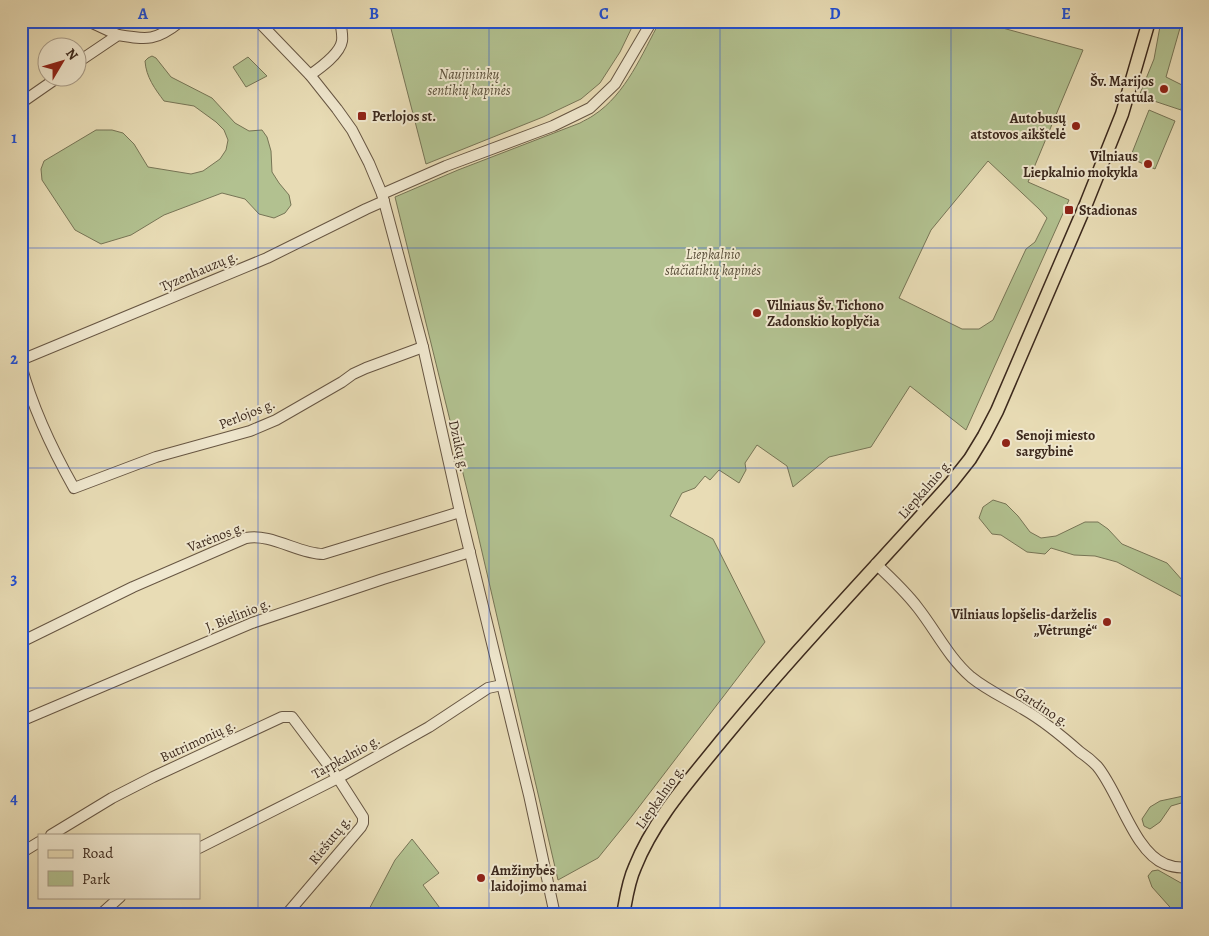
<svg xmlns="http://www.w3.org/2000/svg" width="1209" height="936" viewBox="0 0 1209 936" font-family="Alegreya,serif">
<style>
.green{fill:#b2c190;stroke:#777556;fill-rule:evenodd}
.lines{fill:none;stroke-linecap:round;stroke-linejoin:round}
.minor-casing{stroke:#675643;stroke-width:12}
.major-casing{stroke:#3c291d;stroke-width:15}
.minor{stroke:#f0e8cf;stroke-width:10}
.major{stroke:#e8dcb5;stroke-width:12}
.grid{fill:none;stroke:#1d4ed8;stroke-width:1;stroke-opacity:0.55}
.poi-dot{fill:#8f2418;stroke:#f0e8cf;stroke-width:2}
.labels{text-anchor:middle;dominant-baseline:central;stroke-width:4;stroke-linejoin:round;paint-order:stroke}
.park-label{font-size:14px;font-style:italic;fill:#5a4f3a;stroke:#f0e8cf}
.poi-label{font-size:14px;font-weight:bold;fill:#3c291d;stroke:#f0e8cf;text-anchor:start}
.street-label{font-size:14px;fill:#3c291d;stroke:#f0e8cf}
.neatline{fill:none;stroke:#1d4ed8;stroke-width:2}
.grid-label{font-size:16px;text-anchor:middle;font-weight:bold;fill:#1d4ed8}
</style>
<rect width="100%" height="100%" fill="#e8dcb5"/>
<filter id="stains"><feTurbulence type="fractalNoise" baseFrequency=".004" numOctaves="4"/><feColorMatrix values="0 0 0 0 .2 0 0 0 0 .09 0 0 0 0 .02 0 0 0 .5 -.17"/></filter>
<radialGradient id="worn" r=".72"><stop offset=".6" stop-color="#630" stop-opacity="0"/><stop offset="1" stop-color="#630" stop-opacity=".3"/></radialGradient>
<g class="green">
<path d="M389,21H635L620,52L600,83L581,99L543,117L426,164Z"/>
<path d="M660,21H984L988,24L1083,50L1028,182L1069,200L966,430L910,386L871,447L829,457L793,487L787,466L757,445L745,463L746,470L739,483L719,470L710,480L705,476L695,488L682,493L670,516L713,539L765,642L632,816L598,858L558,880L476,526L395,197L458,170L580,123C585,120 590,118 594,115C626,94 642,54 660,21ZM988,161L1039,209L1047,218L1035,242L1026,249L993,320L979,329H962L899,298L931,230Z"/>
<path d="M1161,21H1182L1166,77L1186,87L1181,110L1139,96L1154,59Z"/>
<path d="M152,56L156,58L171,77L212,98L235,123L249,131L262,130L267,137L271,151L272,172L279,183L289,195L291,205L285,213L274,218L259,214L245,199L222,193L164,215L131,235L101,244L75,230L42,180L41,169L44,161L96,130H112L123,133L134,144L148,167L191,174L203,171L220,159L226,150L228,140L224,130L216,122L194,106L164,101C155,89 146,77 145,61L148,58Z"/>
<path d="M248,57L267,76L246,87L233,67Z"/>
<path d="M1149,110L1175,121L1155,169L1130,158Z"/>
<path d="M993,500L1006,504L1018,516L1030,532L1041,538L1056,536L1085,522H1098L1108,529L1122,544L1167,563L1183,581H1188V600L1117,562L1095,556L1074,555L1051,548L1045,554L1027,552L1001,535L992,534L979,518L983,507Z"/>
<path d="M1188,795V801L1171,806L1160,822L1150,829L1144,826L1142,819L1150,807L1160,801Z"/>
<path d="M412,839L439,873L423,885L445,915H366L395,860Z"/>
<path d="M1158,870L1188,887V915H1177L1152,887L1148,876L1152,871Z"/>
</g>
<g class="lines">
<defs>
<g id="minor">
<path d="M88,21L118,35"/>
<path d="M258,21L310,75L337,109L352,130L369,163L382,194L423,347L460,512L529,795L555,915"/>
<path d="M78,62L118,35C148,40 156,41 181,21"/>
<path d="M310,75C320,68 340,54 342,41C343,35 341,27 340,21"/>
<path d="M21,103L57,78"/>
<path d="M382,194L446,166L553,126L590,108L615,84L652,21"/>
<path d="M21,360L267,258L366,209L384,201"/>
<path d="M21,365C33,409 52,449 74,488L156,457L250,431L276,420L342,382L353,374L366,368L423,347"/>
<path d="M876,564C891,578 906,592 918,608C936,631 949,658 971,677C987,690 1005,698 1023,709C1044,721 1062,736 1080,752C1086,756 1092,761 1097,766C1119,792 1134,852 1165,864C1172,867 1180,868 1188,867"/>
<path d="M21,642L133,587L246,538C271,533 299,554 323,554L460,512"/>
<path d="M21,721L252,623L383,579L470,552"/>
<path d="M51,835L112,798L153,777L282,717H292L338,778L363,817V823L361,827L286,915"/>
<path d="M199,848L338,778L429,727L488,688L502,685"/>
<path d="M21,853L39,842"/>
<path d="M100,915L120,897"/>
</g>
<path id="major" d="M623,915C626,899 628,882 635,867C654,819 690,780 722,740C795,651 874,569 951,483L970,459L984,436L997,411L1086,204L1122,114L1149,21"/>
</defs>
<use href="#minor" class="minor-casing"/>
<use href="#major" class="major-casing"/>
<use href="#minor" class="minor"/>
<use href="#major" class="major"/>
</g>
<path class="grid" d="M258,21V915M489,21V915M720,21V915M951,21V915M21,248H1188M21,468H1188M21,688H1188"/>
<g class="poi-dot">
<circle cx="1164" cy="89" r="5"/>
<rect x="357" y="111" width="10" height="10" rx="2.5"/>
<circle cx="1076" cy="126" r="5"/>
<circle cx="1148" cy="164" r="5"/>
<rect x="1064" y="205" width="10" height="10" rx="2.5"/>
<circle cx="757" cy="313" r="5"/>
<circle cx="1006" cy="443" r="5"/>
<circle cx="1107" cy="622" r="5"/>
<circle cx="481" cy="878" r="5"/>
</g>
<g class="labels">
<g class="park-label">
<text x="469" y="74">Naujininkų<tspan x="469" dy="16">sentikių kapinės</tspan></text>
<text x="713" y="254">Liepkalnio<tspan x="713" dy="16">stačiatikių kapinės</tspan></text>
</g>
<g class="poi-label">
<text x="1154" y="81" text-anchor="end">Šv. Marijos<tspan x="1154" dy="16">statula</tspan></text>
<text x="372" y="116">Perlojos st.</text>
<text x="1066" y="118" text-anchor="end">Autobusų<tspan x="1066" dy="16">atstovos aikštelė</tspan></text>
<text x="1138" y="156" text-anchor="end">Vilniaus<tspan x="1138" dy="16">Liepkalnio mokykla</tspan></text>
<text x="1079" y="210">Stadionas</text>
<text x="767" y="305">Vilniaus Šv. Tichono<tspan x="767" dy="16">Zadonskio koplyčia</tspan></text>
<text x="1016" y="435">Senoji miesto<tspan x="1016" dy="16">sargybinė</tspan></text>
<text x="1097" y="614" text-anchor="end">Vilniaus lopšelis-darželis<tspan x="1097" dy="16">„Vėtrungė“</tspan></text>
<text x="491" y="870">Amžinybės<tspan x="491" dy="16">laidojimo namai</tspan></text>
</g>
<g class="street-label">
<text transform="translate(199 271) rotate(-23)">Tyzenhauzų g.</text>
<text transform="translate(247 414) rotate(-22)">Perlojos g.</text>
<text transform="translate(459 446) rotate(77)">Dzūkų g.</text>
<text transform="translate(925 489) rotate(-49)">Liepkalnio g.</text>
<text transform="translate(216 537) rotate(-21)">Varėnos g.</text>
<text transform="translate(238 615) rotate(-22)">J. Bielinio g.</text>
<text transform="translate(1042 707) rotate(33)">Gardino g.</text>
<text transform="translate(198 741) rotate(-25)">Butrimonių g.</text>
<text transform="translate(346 757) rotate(-29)">Tarpkalnio g.</text>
<text transform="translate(660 797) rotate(-55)">Liepkalnio g.</text>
<text transform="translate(330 840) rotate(-51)">Riešutų g.</text>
</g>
</g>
<rect width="1209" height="936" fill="none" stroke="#e8dcb5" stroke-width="55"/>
<rect x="38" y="834" width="162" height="65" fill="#f0e8cf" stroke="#a89c88"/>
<rect x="48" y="850" width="25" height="8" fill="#e8dcb5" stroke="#a89c88"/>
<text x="82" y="858" font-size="15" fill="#3c291d">Road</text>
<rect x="48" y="871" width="25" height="15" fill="#b2c190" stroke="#a89c88"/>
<text x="82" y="884" font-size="15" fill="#3c291d">Park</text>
<g transform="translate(62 62) rotate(52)"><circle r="24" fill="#f0e8cf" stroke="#a89c88"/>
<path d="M0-4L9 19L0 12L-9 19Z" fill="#8f2418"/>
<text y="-8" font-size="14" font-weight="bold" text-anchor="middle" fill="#3c291d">N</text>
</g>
<rect x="28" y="28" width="1154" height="880" class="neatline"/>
<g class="grid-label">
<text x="143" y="19">A</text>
<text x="374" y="19">B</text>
<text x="604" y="19">C</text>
<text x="835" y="19">D</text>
<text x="1066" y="19">E</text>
<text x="14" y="143">1</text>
<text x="14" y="364">2</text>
<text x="14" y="584">3</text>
<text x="14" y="804">4</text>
</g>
<rect width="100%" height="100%" filter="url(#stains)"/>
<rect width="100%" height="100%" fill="url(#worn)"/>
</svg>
